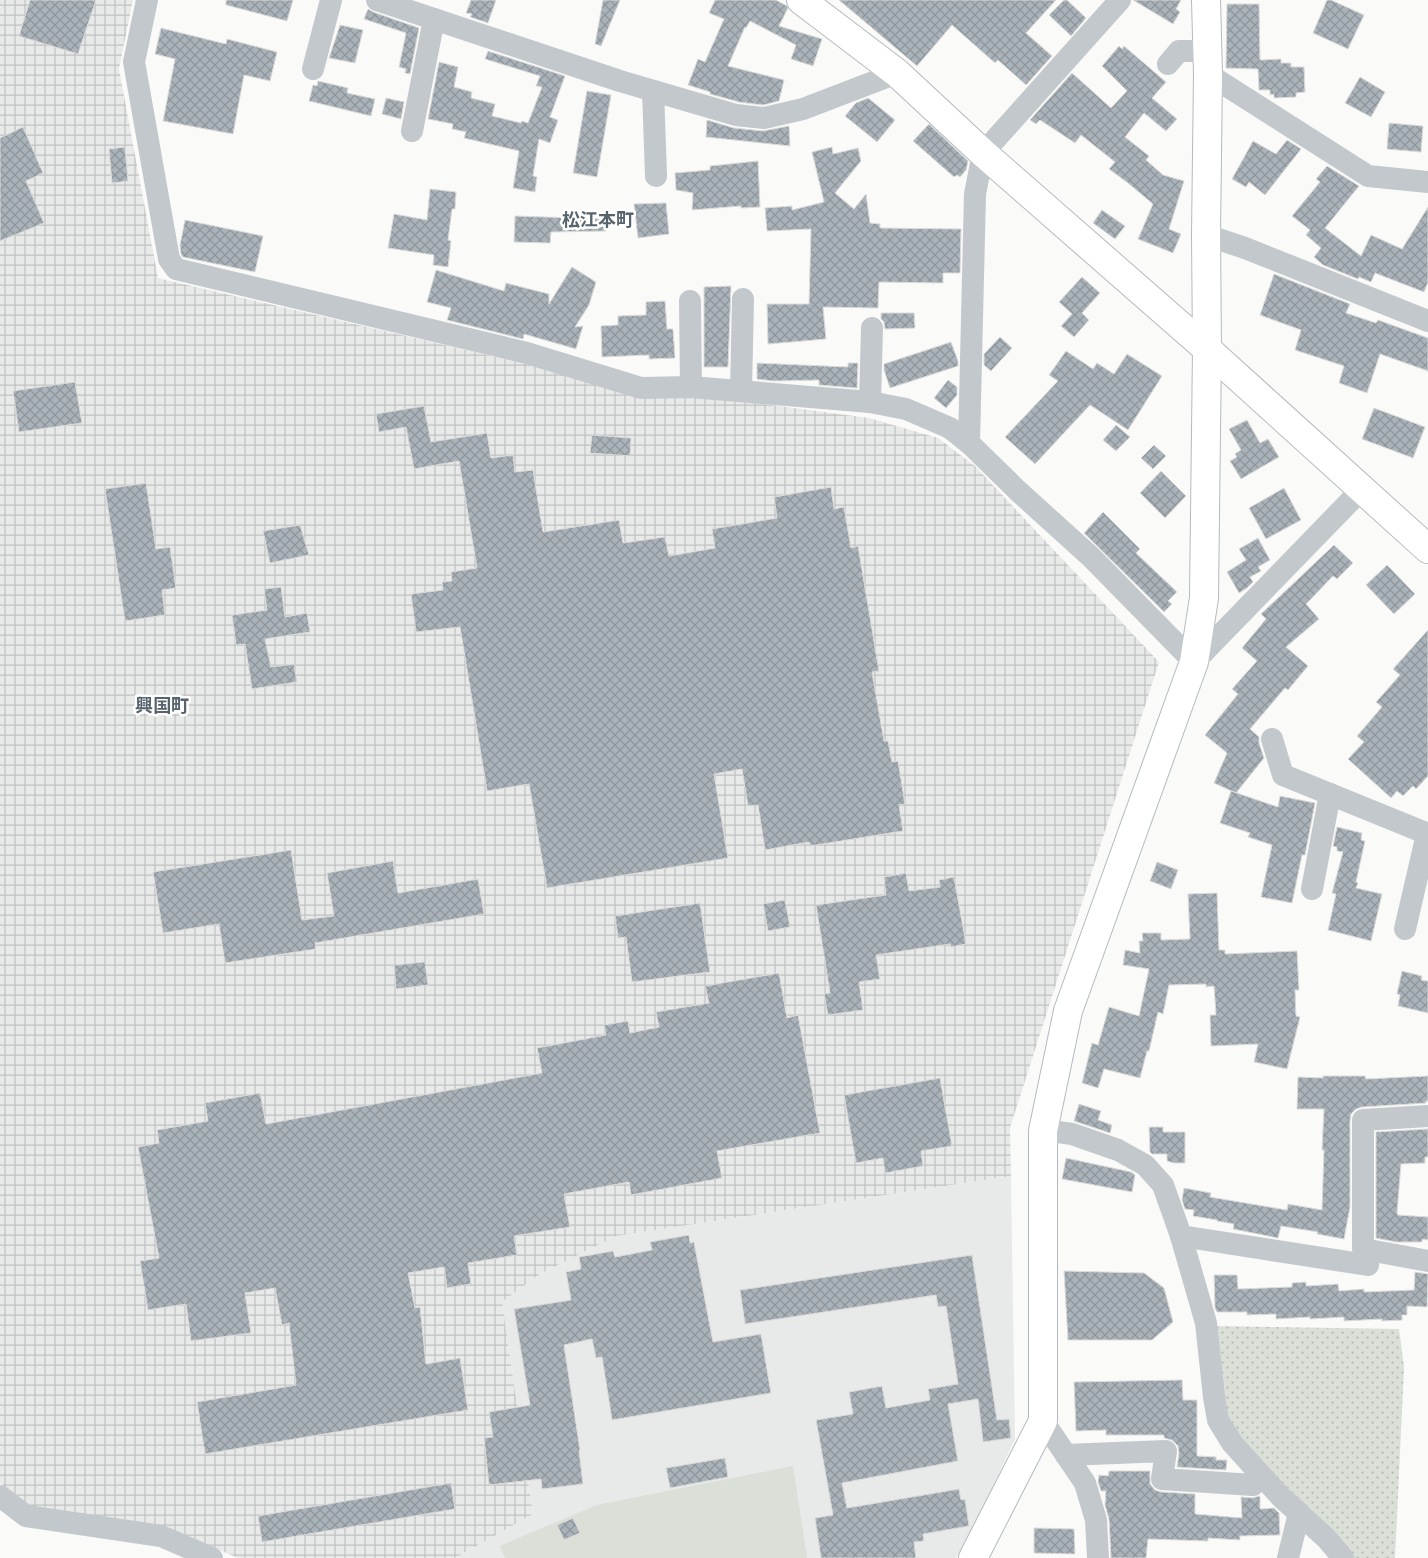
<svg xmlns="http://www.w3.org/2000/svg" width="1428" height="1558" viewBox="0 0 1428 1558" font-family="'PT Sans','Noto Sans JP',sans-serif">
<style>
.built{fill:#e8e9e9}
.industrial{fill:url(#industrial-grid)}
.green{fill:#dadfd7}
.park{fill:url(#park-dots)}
.building{fill:url(#building-cross-hatch);stroke:#dcdcda}
.lines{fill:none;stroke-linecap:round;stroke-linejoin:round}
.secondary-casing{stroke:#b3babf;stroke-width:30}
.street{stroke:#c3c8cc;stroke-width:22}
.secondary{stroke:#fff;stroke-width:28}
.labels{text-anchor:middle;dominant-baseline:central;stroke-width:5;stroke-linejoin:round;paint-order:stroke}
.quarter-label{font-size:18px;font-weight:bold;fill:#57646e;stroke:#fff}
</style>
<defs>
<pattern id="industrial-grid" width="8" height="8" patternUnits="userSpaceOnUse" patternTransform="scale(1.25)"><rect width="8" height="8" fill="#e8e9e9"/><path d="M0 4h8M4 0v8" fill="none" stroke="#c0c1c2"/></pattern>
<pattern id="park-dots" width="8" height="8" patternUnits="userSpaceOnUse" patternTransform="scale(1.25)"><rect width="8" height="8" fill="#dadfd7"/><path d="M2 2h.1M6 6h.1" fill="none" stroke="#b4b9b4" stroke-width="1.8" stroke-linecap="round"/></pattern>
<pattern id="building-cross-hatch" width="8" height="8" patternUnits="userSpaceOnUse" patternTransform="scale(1.25)"><rect width="8" height="8" fill="#aab3b9"/><path d="M0 0l8 8M0 8l8-8" fill="none" stroke="#8e969c"/></pattern>
</defs>
<rect width="100%" height="100%" fill="#fafaf8"/>
<path class="built" d="M1011,1176L1015,1439L973,1529L956,1558H455L533,1514L502,1302L540,1274L615,1236Z"/>
<path class="industrial" d="M0,0H133L119,69L158,278L535,366L696,395L869,418L938,438L975,466L1159,662L1010,1128L1011,1176L616,1236L540,1274L502,1302L533,1514L455,1558H238L165,1527L31,1507L0,1483Z"/>
<path class="green" d="M793,1466L807,1558H505L500,1546L597,1505Z"/>
<path class="park" d="M1214,1326L1399,1329L1404,1367L1395,1558H1343L1228,1436Z"/>
<g class="building">
<path d="M30,0H96L78,54L19,36Z"/>
<path d="M226,0H293L287,21L226,5Z"/>
<path d="M471,0H496L488,23L470,17L472,14L466,13Z"/>
<path d="M603,0H620L601,46L595,44Z"/>
<path d="M715,0H776L787,6L788,8L779,26L822,39L813,66L791,59L796,45L750,21L746,28L745,27L728,66L784,80L779,101L763,105L739,102L710,94V92L688,85L698,59L705,62L724,19L709,13Z"/>
<path d="M839,0H1056L1026,33L1052,56L1026,85L998,60L995,63L952,25L917,66Z"/>
<path d="M1064,0H1067L1086,18L1071,36L1049,15Z"/>
<path d="M1133,0H1181L1176,9L1180,12L1173,24Z"/>
<path d="M1327,0H1331L1364,15L1348,49L1313,33Z"/>
<path d="M1227,4H1259L1260,60L1281,59V63H1291V67H1304L1305,92L1296,93V97L1274,98V94L1270,95V90H1259L1258,69L1226,68Z"/>
<path d="M368,9L373,12L419,28L410,74L405,73L406,69L399,67L406,33L364,19Z"/>
<path d="M340,25L363,30L355,63L329,58Z"/>
<path d="M161,28L226,44L227,39L277,52L270,81L244,75L233,134L163,121L175,59L155,54Z"/>
<path d="M1119,46L1122,49L1124,46L1166,82L1152,98L1177,119L1166,131L1144,113L1125,137L1149,156L1146,160L1163,175L1184,181L1169,229L1181,234L1173,253L1138,239L1153,204L1128,183L1109,169L1115,162L1081,135L1075,143L1040,120L1036,124L1030,120L1072,73L1111,108L1127,91L1102,66Z"/>
<path d="M488,51L565,76L550,117L558,120L550,143L539,139L533,176L537,177L535,192L513,188L519,151L464,138L466,132L452,129L453,124L428,119L439,62L458,67L454,87L472,92L471,98L495,104L492,116L521,123L522,121L528,123L542,87L536,86L540,76L485,59Z"/>
<path d="M1360,77L1385,92L1371,117L1345,103Z"/>
<path d="M318,81L348,88L347,93L375,99L371,116L309,101L313,85L317,86Z"/>
<path d="M587,91L611,95L597,177L573,173Z"/>
<path d="M386,98L404,102L401,119L382,114Z"/>
<path d="M868,98L895,120L877,142L845,116L856,103Z"/>
<path d="M707,120L734,128L763,131L789,126L790,146L706,137Z"/>
<path d="M1389,123L1423,126L1421,152L1387,149Z"/>
<path d="M929,124L968,161L966,170L960,177L957,175L954,177L913,141Z"/>
<path d="M23,127L43,173L26,181L44,223L0,241V138Z"/>
<path d="M1287,140L1301,149L1265,195L1249,182L1246,187L1232,179L1253,141L1276,154Z"/>
<path d="M125,147L128,181L112,183L109,149Z"/>
<path d="M832,147L833,154L858,148L861,161L835,193L854,209L866,194L870,223L880,224V228L961,229L960,273H943V283L879,282L878,308L823,307L826,339L768,344L767,304H809L811,229L767,231L765,208L792,206V210L824,202L812,152Z"/>
<path d="M758,161L760,207L741,208V206L692,210L693,193L676,190L675,173L710,170V166Z"/>
<path d="M1327,166L1359,186L1325,228L1361,256L1371,235L1402,249L1428,207V282L1424,292L1375,273L1371,282L1359,277L1358,279L1323,265L1314,257L1321,248L1306,235L1310,230L1292,216L1320,182L1316,179Z"/>
<path d="M430,189L456,192L455,209H452L448,240L451,241L448,267L433,265L434,255L388,248L394,214L427,220Z"/>
<path d="M666,203L669,234L638,238L634,204Z"/>
<path d="M1102,210L1125,226L1115,239L1093,223Z"/>
<path d="M515,216L606,219V231L551,232L550,243L514,242Z"/>
<path d="M185,220L263,236L255,272L183,257L181,254L180,245Z"/>
<path d="M572,267L596,282L589,305L575,327L583,326L576,349L524,334L523,339L447,320L451,308L427,302L436,270L504,291L506,283L549,294V304Z"/>
<path d="M1274,274L1350,304L1346,313L1376,323L1378,320L1428,338V371L1380,354L1367,393L1339,383L1344,366L1295,350L1301,330L1260,315Z"/>
<path d="M1082,277L1100,293L1082,313L1089,320L1074,337L1061,326L1072,314L1059,302Z"/>
<path d="M731,286L728,367H704V287Z"/>
<path d="M665,301L667,329H673L675,358L649,359V355L602,357L601,326L618,325V316L646,315V302Z"/>
<path d="M881,313H914L915,328L885,329L884,322L881,319Z"/>
<path d="M1000,337L1012,348L991,371L984,365V354Z"/>
<path d="M951,342L958,361V366L890,388L884,370V364Z"/>
<path d="M1066,351L1093,369L1097,363L1114,374L1127,354L1162,376L1128,430L1090,405L1035,464L1005,437L1058,381L1049,375Z"/>
<path d="M757,363L848,367V363H858L857,388L819,385V380L773,381L757,379Z"/>
<path d="M948,380L957,387V395L946,408L934,398Z"/>
<path d="M75,382L82,423L19,432L13,391Z"/>
<path d="M424,406L431,442L487,433L491,458L513,455L515,472L533,470L543,532L619,520L623,543L665,537L669,556L715,548L712,529L777,518L774,497L831,487L834,509L844,507L851,548L858,546L879,671L872,672L884,741H888L892,762L898,761L905,804L899,805L903,831L810,846L809,842L765,850L758,805L748,806L742,769L714,774L728,858L547,888L529,784L487,791L460,627L416,632L411,594L443,590L442,582L452,581L451,572L477,568L459,461L414,469L406,427L379,432L376,414Z"/>
<path d="M1374,408L1425,427L1413,458L1362,439Z"/>
<path d="M1247,420L1260,443L1268,439L1279,457L1241,479L1230,461L1237,457L1235,454L1241,450L1229,429Z"/>
<path d="M1116,425L1130,437L1116,451L1103,440Z"/>
<path d="M592,435L631,438L630,456L590,453Z"/>
<path d="M1154,445L1166,456L1153,469L1141,458Z"/>
<path d="M1161,471L1186,496L1165,518L1140,493Z"/>
<path d="M146,483L156,549L170,547L176,588L162,590L165,615L125,621L105,489Z"/>
<path d="M1284,488L1301,520L1266,539L1249,508Z"/>
<path d="M1103,512L1140,549L1136,553L1177,592L1168,601L1172,604L1164,612L1084,533Z"/>
<path d="M300,525L309,555L270,563L263,531Z"/>
<path d="M1258,538L1270,560L1258,567L1261,571L1250,577L1253,582L1247,588L1239,593L1227,572L1246,560L1239,549Z"/>
<path d="M1334,545L1353,563L1337,579L1333,576L1306,604L1319,619L1286,647L1308,666L1288,690L1285,688L1250,729L1259,737V743L1264,758L1236,793L1214,783L1227,753L1205,735L1238,694L1232,689L1257,661L1242,648L1266,619L1261,614Z"/>
<path d="M1387,565L1415,594L1394,614L1366,585Z"/>
<path d="M281,587L285,617L307,613L310,632L265,639L271,667L294,664L297,682L252,689L245,644L236,645L232,615L267,610L264,589Z"/>
<path d="M1428,630V776L1416,789L1413,786L1403,796L1397,791L1391,798L1348,759L1364,742L1357,736L1382,707L1376,702L1400,675L1393,669Z"/>
<path d="M1231,791L1278,807L1280,796L1315,803L1305,855H1302L1292,903L1261,897L1272,845L1248,837L1250,833L1220,823Z"/>
<path d="M1337,827L1362,833L1361,840L1365,841L1356,882L1358,883L1356,888L1382,894L1371,941L1328,930L1336,894L1332,893L1343,852L1337,851V847L1333,846Z"/>
<path d="M291,850L302,920L334,916L327,873L393,861L398,893L478,879L484,914L315,943L316,949L225,963L219,924L163,933L153,872Z"/>
<path d="M1157,862L1178,870L1171,889L1150,881Z"/>
<path d="M906,873L909,891L940,887L939,880L954,877L966,944L951,947L950,944L876,955L880,979L859,982L863,1010L828,1015L824,994L830,993L816,905L886,895L884,877Z"/>
<path d="M1217,893L1219,950H1225V954L1297,951L1299,990H1295L1296,1016L1300,1017L1287,1069L1254,1062L1258,1044L1211,1046L1210,1015H1216L1214,986L1206,987V984L1169,985L1163,1014L1158,1012L1149,1051H1147L1140,1078L1104,1069L1098,1088L1082,1083L1092,1043L1098,1045L1109,1007L1139,1016L1149,969L1123,965L1125,950L1140,953L1139,941H1143L1142,933H1161V940L1190,939L1188,894Z"/>
<path d="M785,900L790,927L768,931L763,904Z"/>
<path d="M700,903L710,972L632,982L626,937L618,938L615,916Z"/>
<path d="M425,962L428,985L396,989L394,965Z"/>
<path d="M1402,971L1422,976L1421,980L1428,981V1013L1398,1006L1400,995L1397,994Z"/>
<path d="M779,973L787,1018L798,1015L820,1133L717,1151L722,1178L631,1195L629,1182L564,1194L570,1227L514,1236L517,1255L468,1263L471,1284L447,1288L444,1267L408,1273L415,1308L420,1307L426,1364L460,1358L468,1410L205,1454L197,1402L296,1385L289,1323L282,1325L275,1288L245,1293L251,1333L191,1341L186,1304L148,1310L140,1261L159,1258L138,1147L159,1143L157,1130L208,1121L205,1103L260,1093L266,1124L542,1073L537,1048L606,1035L604,1025L628,1021L630,1033L659,1027L656,1012L709,1003L705,986Z"/>
<path d="M1323,1076H1365L1366,1079L1428,1076V1101H1426V1103L1362,1107L1356,1109L1351,1114L1350,1120V1207L1344,1239L1317,1234L1318,1232L1281,1226L1278,1238L1233,1229L1234,1224L1217,1221V1220L1193,1216L1194,1210L1185,1209L1182,1200L1184,1188L1211,1193L1210,1197L1287,1210L1288,1204L1322,1210L1324,1150H1322L1324,1109H1297L1298,1077L1323,1078Z"/>
<path d="M940,1078L952,1146L921,1151L923,1166L885,1173L883,1158L856,1163L844,1095Z"/>
<path d="M1079,1104L1101,1111L1098,1120L1112,1125L1110,1133L1074,1121Z"/>
<path d="M1149,1127H1163V1132H1185V1163H1174L1167,1161V1154H1152L1150,1152Z"/>
<path d="M1428,1129V1157H1425V1163L1401,1164L1397,1213L1398,1215L1428,1217V1240L1422,1239V1242H1396L1376,1238V1132Z"/>
<path d="M1066,1158L1131,1172L1135,1175L1132,1192L1062,1179Z"/>
<path d="M689,1235L690,1243L694,1242L713,1342L761,1334L771,1393L612,1420L602,1357L596,1358L592,1339L564,1345L580,1450L579,1451L583,1484L542,1489L541,1479L489,1485L484,1438L493,1437L489,1412L530,1405L514,1309L571,1300L566,1272L581,1269L579,1257L613,1251L615,1257L652,1250L650,1242Z"/>
<path d="M972,1255L997,1420L1009,1419L1011,1438L983,1442L978,1399L948,1404L958,1461L842,1483L847,1508L959,1489L961,1500L965,1499L969,1526L923,1534L924,1541L914,1542L916,1558H821L815,1518L833,1515L816,1420L853,1414L849,1392L882,1386L886,1408L930,1400L928,1389L958,1384L946,1306L938,1307L936,1295L745,1324L740,1290Z"/>
<path d="M1064,1271L1144,1273L1164,1288L1173,1322L1152,1340H1068Z"/>
<path d="M1415,1272L1428,1274L1427,1307L1407,1306V1315H1402V1320L1382,1321V1319L1344,1321V1317L1310,1319V1317L1276,1319V1314L1247,1315V1312H1217L1215,1308L1214,1275H1237L1238,1289L1292,1287V1283L1306,1282V1286L1338,1284L1339,1291L1364,1289V1292L1414,1290Z"/>
<path d="M1182,1380L1183,1400H1197V1456L1216,1457V1460H1227L1226,1470L1177,1467L1179,1453L1178,1446L1172,1440L1164,1438V1435H1106V1430L1076,1431L1074,1382Z"/>
<path d="M725,1458L728,1477L670,1488L666,1468Z"/>
<path d="M1109,1471H1150V1484L1155,1490L1161,1492L1195,1494V1514L1242,1518L1241,1497L1252,1498L1260,1496V1509L1274,1508L1279,1513L1280,1535L1240,1536V1540L1208,1538V1541L1148,1539L1146,1558H1111L1109,1519L1105,1505L1106,1491H1101L1098,1482L1099,1475L1108,1476Z"/>
<path d="M451,1483L455,1509L262,1542L258,1516Z"/>
<path d="M573,1518L580,1533L564,1540L557,1525Z"/>
<path d="M1034,1528L1074,1529L1075,1554L1034,1553Z"/>
</g>
<g class="lines">
<defs>
<g id="secondary">
<path d="M801,0L897,73L983,153L1207,349L1428,549"/>
<path d="M973,1558L1043,1421V1131L1068,1011L1194,662L1204,598L1207,349L1206,235L1208,74L1206,0"/>
</g>
</defs>
<use href="#secondary" class="secondary-casing"/>
<g class="street">
<path d="M147,0L134,62L169,259L176,269L527,353L641,388L691,387L870,402L906,409L950,428L969,443L1018,491L1091,557L1194,662L1362,489"/>
<path d="M377,0L620,81L736,115L764,118L803,109L897,73"/>
<path d="M1168,64L1179,51H1207"/>
<path d="M313,69L331,0"/>
<path d="M1208,74L1368,176L1428,182"/>
<path d="M653,91L656,176"/>
<path d="M412,131L434,19"/>
<path d="M1206,235L1245,248L1428,321"/>
<path d="M690,301L691,387"/>
<path d="M741,391L743,299"/>
<path d="M870,402L872,328"/>
<path d="M969,443L975,194L983,153L1120,0"/>
<path d="M1272,739L1283,775L1428,834"/>
<path d="M1312,889L1330,794"/>
<path d="M1405,929L1427,834"/>
<path d="M1428,1116L1363,1120V1249L1428,1261"/>
<path d="M1044,1130L1072,1134L1118,1150L1145,1165L1163,1185L1181,1236L1206,1323L1214,1397L1218,1420L1232,1443L1260,1474L1281,1497L1326,1538L1343,1558"/>
<path d="M1181,1236L1368,1265"/>
<path d="M1043,1421L1085,1483L1096,1520L1098,1558"/>
<path d="M1066,1455L1166,1451L1162,1479L1253,1485L1260,1474"/>
<path d="M0,1496L26,1516L161,1536L212,1558"/>
<path d="M1288,1558L1299,1513"/>
</g>
<use href="#secondary" class="secondary"/>
</g>
<g class="labels">
<g class="quarter-label">
<text x="598" y="219">松江本町</text>
<text x="162" y="705">興国町</text>
</g>
</g>
</svg>
